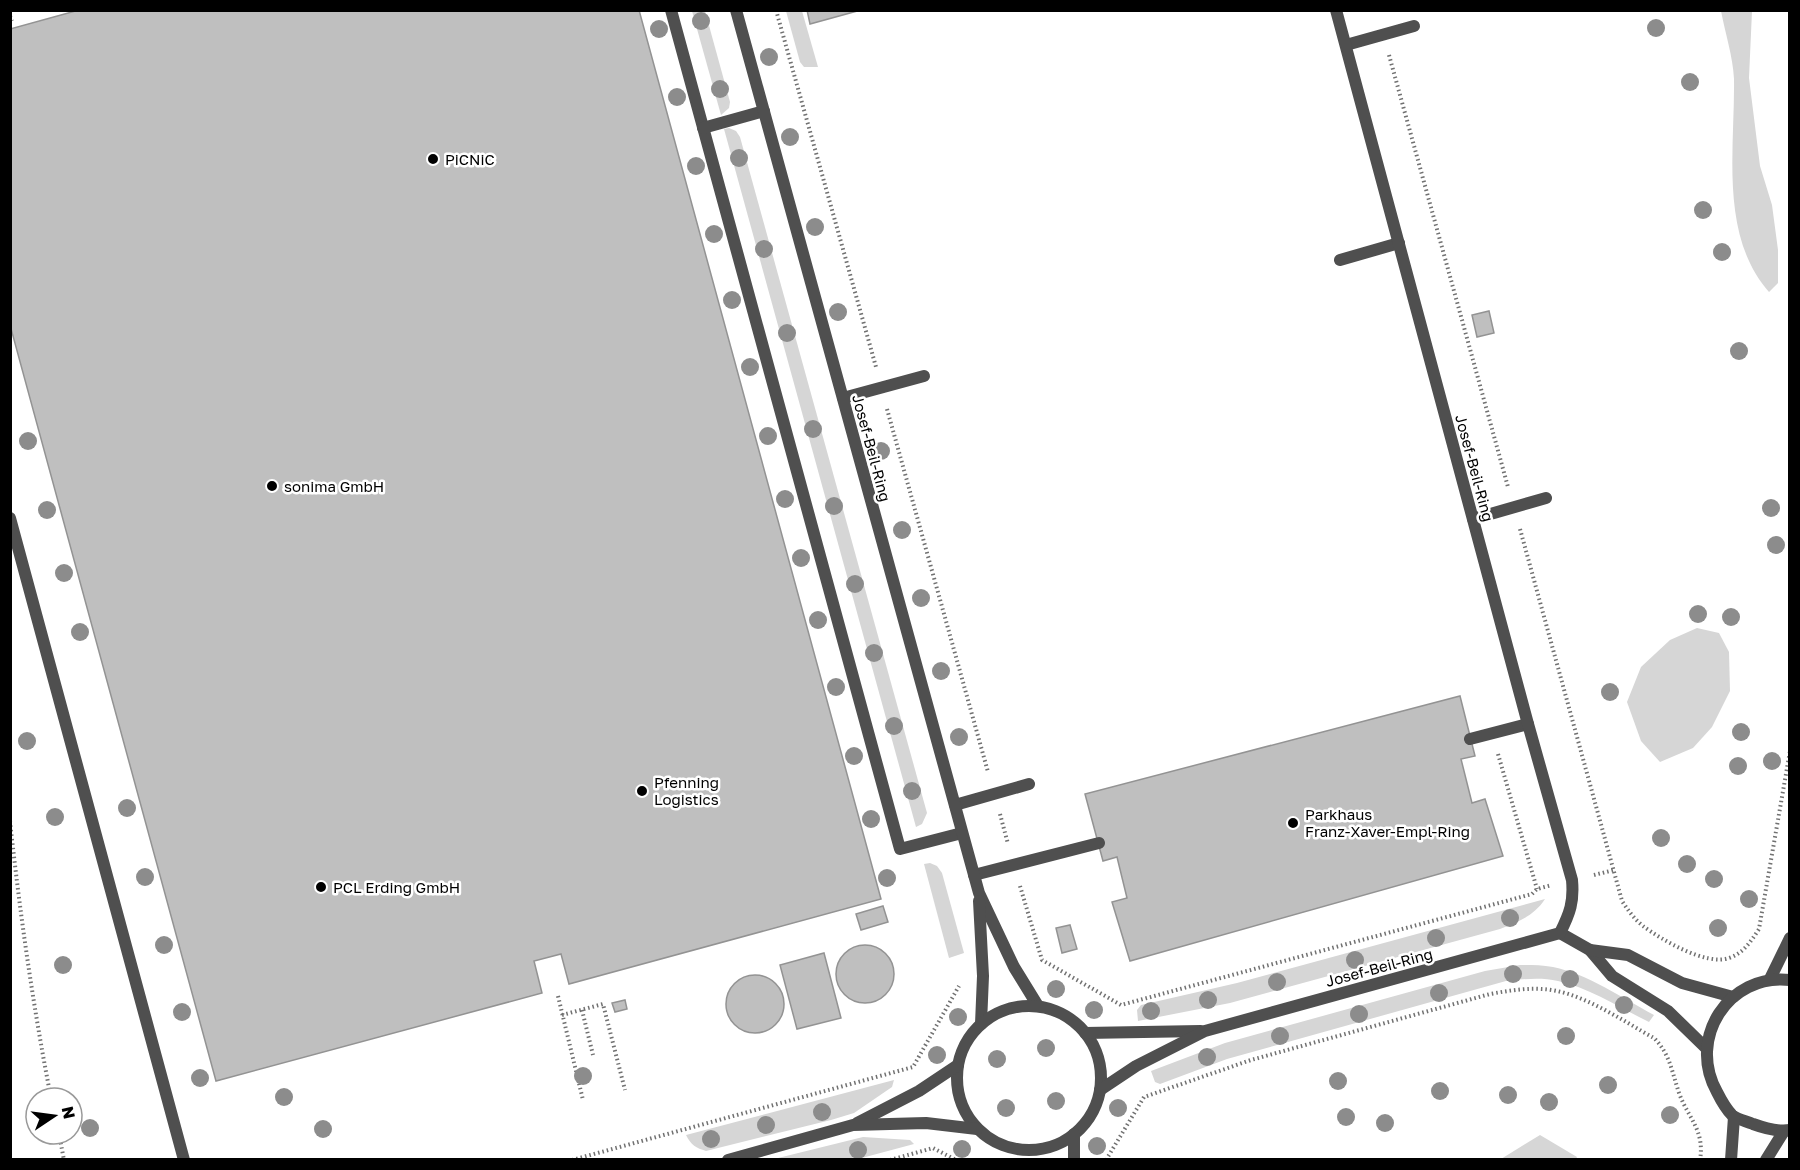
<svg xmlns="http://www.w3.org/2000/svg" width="1800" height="1170" viewBox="0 0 1800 1170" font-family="'Golos Text',sans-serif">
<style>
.green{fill:#d6d6d6}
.building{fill:#bfbfbf;stroke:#939393;stroke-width:1.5}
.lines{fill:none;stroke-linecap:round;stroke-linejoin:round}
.path{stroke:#717171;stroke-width:4;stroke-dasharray:1.5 3;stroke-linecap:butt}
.service{stroke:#4f4f4f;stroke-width:12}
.minor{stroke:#4f4f4f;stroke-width:12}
.tertiary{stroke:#4f4f4f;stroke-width:12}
.tree{fill:#8c8c8c}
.poi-dot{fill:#000;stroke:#fff;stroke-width:2}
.labels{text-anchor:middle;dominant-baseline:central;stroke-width:5;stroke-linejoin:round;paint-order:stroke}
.poi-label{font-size:15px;fill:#000;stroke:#fff;text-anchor:start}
.street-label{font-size:15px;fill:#000;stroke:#fff}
</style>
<rect width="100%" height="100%" fill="#fff"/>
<g class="green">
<path d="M692,11H705L730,102L729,108L721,115Z"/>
<path d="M786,11H802L818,67H804L800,62Z"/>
<path d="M1721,11H1752L1749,78L1760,166L1772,205L1778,250V283L1769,292C1719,235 1735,149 1734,79C1733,57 1725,32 1721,11Z"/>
<path d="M729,128L736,131L740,137L927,813L922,824L916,827L724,129Z"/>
<path d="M1697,628L1719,633L1729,652L1730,691L1712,727L1693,748L1660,762L1641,741L1627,702L1641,667L1670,640Z"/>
<path d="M930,863L937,866L942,873L964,953L949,958L924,864Z"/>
<path d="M1545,899C1534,916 1518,922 1500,929L1230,1003L1138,1021L1137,1010L1141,1005L1237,983Z"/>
<path d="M1520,965C1531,965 1542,965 1553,967C1588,974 1622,998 1654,1015L1649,1022C1620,1008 1590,988 1558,981C1541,977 1524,979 1506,981L1227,1059L1160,1084L1155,1082L1151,1071L1225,1043L1485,971Z"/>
<path d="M894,1080L892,1087L854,1113L831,1120L706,1151C696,1148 691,1145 686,1135Z"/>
<path d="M1540,1135L1577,1157L1576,1159H1501Z"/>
<path d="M863,1137L910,1140L914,1144L858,1159H774Z"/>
</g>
<g class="building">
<path d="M79,10H639L881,899L569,984L561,954L534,961L542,993L216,1081L10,325V29Z"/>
<path d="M807,10H861L810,24Z"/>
<path d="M1489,311L1494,333L1477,337L1472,315Z"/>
<path d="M1460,696L1475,756L1461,759L1472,803L1485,799L1503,856L1130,961L1112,902L1127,898L1117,857L1103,861L1085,794Z"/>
<path d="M883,906L888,922L861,930L856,914Z"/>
<path d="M1070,925L1077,949L1062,953L1056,928Z"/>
<circle cx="865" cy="974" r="29"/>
<path d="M824,953L841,1018L797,1029L780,965Z"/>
<circle cx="755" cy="1004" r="29"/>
<path d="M625,1000L627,1009L615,1012L612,1003Z"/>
</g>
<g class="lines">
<g class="path">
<path d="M776,10L876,367"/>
<path d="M10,16L12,21"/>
<path d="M1389,55L1508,487"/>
<path d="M887,409L988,772"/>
<path d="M1520,529L1622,901C1628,910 1634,919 1643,926C1662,940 1706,966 1729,958C1744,953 1751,941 1759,929L1790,751"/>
<path d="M1498,754L1537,889"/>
<path d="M1000,814L1008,844"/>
<path d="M10,821C20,914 33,1006 51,1098"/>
<path d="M1594,875L1614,870"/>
<path d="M1020,886L1042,960L1121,1005L1532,894L1537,889L1552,885"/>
<path d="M558,996L583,1100"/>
<path d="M582,1010L593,1055"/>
<path d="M562,1015L603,1004L625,1090"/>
<path d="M59,1134L64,1160"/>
<path d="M572,1160L913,1067L959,986"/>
<path d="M890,1160L933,1148L956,1160"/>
<path d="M1106,1160L1144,1097L1251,1060L1490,994C1507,991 1523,988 1541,989C1579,990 1621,1020 1654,1038C1670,1054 1672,1072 1679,1093C1688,1118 1705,1130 1700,1160"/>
</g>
<g class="service">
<path d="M671,10L900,849L962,833"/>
<path d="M1346,45L1414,26"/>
<path d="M703,128L764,111"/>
<path d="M1340,260L1399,243"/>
<path d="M843,398L924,376"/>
<path d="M10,518L184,1160"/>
<path d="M1473,519L1546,498"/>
<path d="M1470,739L1528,724"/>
<path d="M955,805L1029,784"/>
<path d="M974,875L1099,843"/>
</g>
<g class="minor">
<path d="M736,10L979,893L1014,967L1038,1006"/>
<path d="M979,901L983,976L981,1024"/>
<path d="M1560,933L1590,950L1612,976L1668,1011L1706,1048"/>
<path d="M1590,950L1628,955L1682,983L1733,997"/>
<circle cx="1029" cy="1078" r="72"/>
<path d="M1085,1033L1201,1031"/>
<path d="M1100,1090L1136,1066L1205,1031L1560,933C1570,913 1574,902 1572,880L1528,724L1336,10"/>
<path d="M857,1123L919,1091L958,1065"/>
<path d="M728,1160L853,1125L926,1123L977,1129"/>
<path d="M1074,1160V1134"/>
</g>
<g class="tertiary">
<path d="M1770,979L1790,938"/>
<path d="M1790,980C1728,973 1687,1039 1717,1092C1721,1100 1726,1109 1732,1115C1738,1120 1747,1121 1753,1124C1764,1128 1778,1132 1790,1130"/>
<path d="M1731,1160L1734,1117"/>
<path d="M1766,1160L1784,1131"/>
</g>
</g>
<g class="tree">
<circle cx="701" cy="21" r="9"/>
<circle cx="1656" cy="28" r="9"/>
<circle cx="659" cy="29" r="9"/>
<circle cx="769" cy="57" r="9"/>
<circle cx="1690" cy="82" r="9"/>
<circle cx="720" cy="89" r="9"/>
<circle cx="677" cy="97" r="9"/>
<circle cx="790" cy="137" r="9"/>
<circle cx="739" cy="158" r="9"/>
<circle cx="696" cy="166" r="9"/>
<circle cx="1703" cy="210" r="9"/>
<circle cx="815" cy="227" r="9"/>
<circle cx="714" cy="234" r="9"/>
<circle cx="764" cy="249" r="9"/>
<circle cx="1722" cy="252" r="9"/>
<circle cx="732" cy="300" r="9"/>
<circle cx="838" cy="312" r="9"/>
<circle cx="787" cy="333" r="9"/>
<circle cx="1739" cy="351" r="9"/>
<circle cx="750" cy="367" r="9"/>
<circle cx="813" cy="429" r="9"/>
<circle cx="768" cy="436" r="9"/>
<circle cx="28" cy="441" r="9"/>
<circle cx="881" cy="451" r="9"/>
<circle cx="785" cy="499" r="9"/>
<circle cx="834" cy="506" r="9"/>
<circle cx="1771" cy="508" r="9"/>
<circle cx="47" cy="510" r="9"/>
<circle cx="902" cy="530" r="9"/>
<circle cx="1776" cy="545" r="9"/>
<circle cx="801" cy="558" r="9"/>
<circle cx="64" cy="573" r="9"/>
<circle cx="855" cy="584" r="9"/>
<circle cx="921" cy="598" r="9"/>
<circle cx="1698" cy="614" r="9"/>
<circle cx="1731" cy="617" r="9"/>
<circle cx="818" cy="620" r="9"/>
<circle cx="80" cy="632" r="9"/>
<circle cx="874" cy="653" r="9"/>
<circle cx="941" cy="671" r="9"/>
<circle cx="836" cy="687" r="9"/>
<circle cx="1610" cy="692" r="9"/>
<circle cx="894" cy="726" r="9"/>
<circle cx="1741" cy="732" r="9"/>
<circle cx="959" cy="737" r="9"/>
<circle cx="27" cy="741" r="9"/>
<circle cx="854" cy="756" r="9"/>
<circle cx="1772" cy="761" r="9"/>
<circle cx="1738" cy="766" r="9"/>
<circle cx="912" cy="791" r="9"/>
<circle cx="127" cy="808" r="9"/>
<circle cx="55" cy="817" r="9"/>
<circle cx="871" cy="819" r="9"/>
<circle cx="1661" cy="838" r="9"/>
<circle cx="1687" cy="864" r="9"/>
<circle cx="145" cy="877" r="9"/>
<circle cx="887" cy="878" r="9"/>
<circle cx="1714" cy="879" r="9"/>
<circle cx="1749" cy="899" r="9"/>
<circle cx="1510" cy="918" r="9"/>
<circle cx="1718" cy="928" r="9"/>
<circle cx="1436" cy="938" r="9"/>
<circle cx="164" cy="945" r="9"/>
<circle cx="1355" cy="960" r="9"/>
<circle cx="63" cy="965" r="9"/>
<circle cx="1513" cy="974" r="9"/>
<circle cx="1570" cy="979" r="9"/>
<circle cx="1277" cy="982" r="9"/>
<circle cx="1056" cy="989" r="9"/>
<circle cx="1439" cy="993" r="9"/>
<circle cx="1208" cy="1000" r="9"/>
<circle cx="1624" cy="1005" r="9"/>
<circle cx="1094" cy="1010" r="9"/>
<circle cx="1151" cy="1011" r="9"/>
<circle cx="182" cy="1012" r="9"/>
<circle cx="1359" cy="1014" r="9"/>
<circle cx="958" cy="1017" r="9"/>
<circle cx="1280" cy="1036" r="9"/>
<circle cx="1566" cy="1036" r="9"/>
<circle cx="1046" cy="1048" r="9"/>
<circle cx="937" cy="1055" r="9"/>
<circle cx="1207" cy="1057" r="9"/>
<circle cx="997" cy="1059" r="9"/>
<circle cx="583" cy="1076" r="9"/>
<circle cx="200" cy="1078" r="9"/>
<circle cx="1338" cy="1081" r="9"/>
<circle cx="1608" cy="1085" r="9"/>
<circle cx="1440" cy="1091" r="9"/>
<circle cx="1508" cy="1095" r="9"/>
<circle cx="284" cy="1097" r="9"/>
<circle cx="1056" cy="1101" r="9"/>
<circle cx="1549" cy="1102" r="9"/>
<circle cx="1006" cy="1108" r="9"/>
<circle cx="1118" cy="1108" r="9"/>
<circle cx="822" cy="1112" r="9"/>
<circle cx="1670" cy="1115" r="9"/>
<circle cx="1346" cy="1117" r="9"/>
<circle cx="1385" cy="1123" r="9"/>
<circle cx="766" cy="1125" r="9"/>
<circle cx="90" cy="1128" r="9"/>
<circle cx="323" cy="1129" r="9"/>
<circle cx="711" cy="1139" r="9"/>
<circle cx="1097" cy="1146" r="9"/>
<circle cx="962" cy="1149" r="9"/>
<circle cx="858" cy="1150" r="9"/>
</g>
<g class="poi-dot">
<circle cx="433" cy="159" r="6"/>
<circle cx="272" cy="486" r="6"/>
<circle cx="642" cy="791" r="6"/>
<circle cx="1293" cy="823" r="6"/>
<circle cx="321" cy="887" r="6"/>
</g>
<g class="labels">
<g class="poi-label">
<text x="445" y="159">PiCNiC</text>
<text x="284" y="486">sonima GmbH</text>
<text x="654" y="782">Pfenning<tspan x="654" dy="17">Logistics</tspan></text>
<text x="1305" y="814">Parkhaus<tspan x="1305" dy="17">Franz-Xaver-Empl-Ring</tspan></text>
<text x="333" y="887">PCL Erding GmbH</text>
</g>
<g class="street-label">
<text transform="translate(872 448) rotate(75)">Josef-Beil-Ring</text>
<text transform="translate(1475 468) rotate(75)">Josef-Beil-Ring</text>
<text transform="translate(1379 967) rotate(-15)">Josef-Beil-Ring</text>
</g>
</g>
<rect width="1800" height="1170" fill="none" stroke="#000000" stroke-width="24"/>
<g transform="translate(54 1116) rotate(77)"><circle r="28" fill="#ffffff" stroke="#999999" stroke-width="1.5"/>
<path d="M0-4.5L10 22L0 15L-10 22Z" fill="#000000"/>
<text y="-9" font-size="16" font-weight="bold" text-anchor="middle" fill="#000000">N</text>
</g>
</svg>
